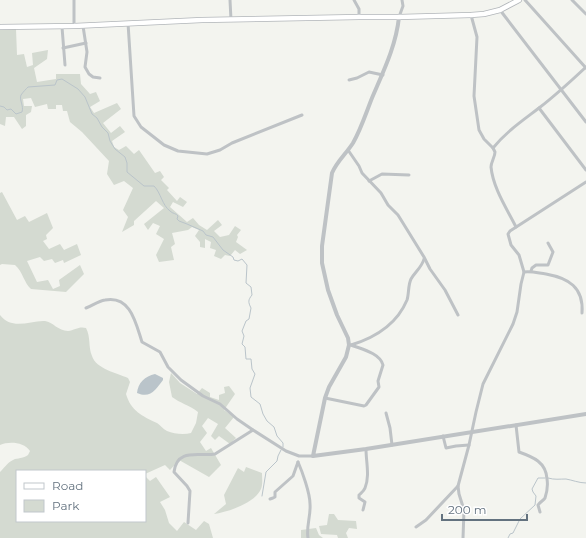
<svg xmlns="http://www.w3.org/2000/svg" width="586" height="538" viewBox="0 0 586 538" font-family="Montserrat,sans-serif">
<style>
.green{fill:#d4dad1}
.water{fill:#bac4ca}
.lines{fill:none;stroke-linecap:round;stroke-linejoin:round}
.stream{stroke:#bac4ca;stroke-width:1}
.secondary-casing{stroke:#b1b5b9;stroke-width:6}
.minor{stroke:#bec2c5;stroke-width:3}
.tertiary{stroke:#bec2c5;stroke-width:4}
.secondary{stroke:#fff;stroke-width:4.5}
</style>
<rect width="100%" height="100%" fill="#f3f4ef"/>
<g class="green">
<path d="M0,25L16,29L17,55L24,54L27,67L33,65L32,53L48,50L47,59L34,68L37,82L56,79V74H80L81,84L90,94L96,92L100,101L90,107L94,113L117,103L121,109L103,123L111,133L120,126L125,132L112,141L114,147L119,150L126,146L134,154L139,150L155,173L160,171L164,177L161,180L169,188L167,190L177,201L180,197L187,202L183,207L173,202L170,207L187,222L193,218L199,225L207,230L218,220L222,225L214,231L220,237L229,235L235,226L241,230L237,235L238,237L236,242L247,250L240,254L235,250L230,256L225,255L221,259L214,256L216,250L210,248L211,242L205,239V248L200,247V242L195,236L199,230L192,227L188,230L172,233L175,244L171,247L174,260L159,262L156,255L164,239L156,234L160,226L153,223L148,230L144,224L164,208L156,201L134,221V225L122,232L128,217L123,210L133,188L124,181L114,185L107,174L109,161L82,132L70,122L67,111H63L62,105H56V109H48L47,104L35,107L31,98L23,99L24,106H32L31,112L26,115V126L22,129L14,117H6L5,126L0,124Z"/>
<path d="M2,192L17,220L25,216L29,222L47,213L53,228L46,235L47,239L43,241L49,249L60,244L64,250L77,244L81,255L64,263L63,260L55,263L52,259L44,261L40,257L27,261L37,282L48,280L53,289L60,286L59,280L80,265L84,274L66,292L31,289C24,283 23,272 15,265L2,264L0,265V193Z"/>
<path d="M0,315C12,331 31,320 45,321C53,322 58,331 68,331C75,330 79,326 86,328C91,337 88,347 92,356C96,369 117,373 128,378L130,382L126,394C131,411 142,416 157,423C160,425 163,429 167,431C174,434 184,435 191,433L196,423L198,412C189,405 180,403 172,397L169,382L171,373L180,383L197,394L202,388L210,393V397L219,400V395L225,393L224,387L229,386L235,394L224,410L234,417L225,428L236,438L230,444L219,436L215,440L211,436L218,424L208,418L202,426L207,433L200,442L206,451L211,448L221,465L209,477L179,460L170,470L165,465L145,474V471H17V521H145V476L150,481L156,477L170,497L160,502L165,510L169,523L177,531L184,522L196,530L204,521L209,524L213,538H0V472C5,467 8,462 15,459C20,458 24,458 28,455L30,451C24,442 9,441 0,445Z"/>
<path d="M246,467L262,473C262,477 263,484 261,489C255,503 228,512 214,514L226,504L224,495L238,468L244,472Z"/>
<path d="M329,514H334L338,520L356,521L357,529L349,528L346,533L348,538H338L337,535L321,534L319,526L327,525Z"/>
<path d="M316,528L319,535L323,538H301V530Z"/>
</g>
<path class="water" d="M155,374L163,378V380C156,389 151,399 137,393C138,383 145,376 155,374Z"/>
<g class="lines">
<g class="stream">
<path d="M0,106L4,107L7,110L11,109L16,114L22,112C24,106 19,100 21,95C23,92 26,89 28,87L55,85L57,80L62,79L78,89L85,97L92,114L97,118L102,127L108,133L110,141L115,149L125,157L127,163V172L144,186H154C161,193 162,205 170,211C173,214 176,213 178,216L177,219L179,221L187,224L203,231L206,235L213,237L223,250L233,257L234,260L238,261L242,259L247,265L246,283L251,287L252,295C248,300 248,302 251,308L249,319L246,321L242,331L244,336L242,344L245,347L246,359H251L252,369L255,374L250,388L251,397L260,404L263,414L267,421L274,427L277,436L283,443V447"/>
<path d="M548,478C555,480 559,479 566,479C572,480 579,483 586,483"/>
<path d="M262,496L266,472L277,461L278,456L281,450"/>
<path d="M508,538L510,534L513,533L520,519L535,505L536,496L533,492L532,489L538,478H545"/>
</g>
<defs>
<path id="secondary" d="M0,27L74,26L202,20L359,17H399L471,15L484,14L500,10L519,0"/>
</defs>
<use href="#secondary" class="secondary-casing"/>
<g class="minor">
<path d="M74,0V26"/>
<path d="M230,0L231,20"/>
<path d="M354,0L359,9V17"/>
<path d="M525,0L586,68"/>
<path d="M572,0L586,14"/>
<path d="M500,10L586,122"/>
<path d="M471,15L477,37L474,96L479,130L484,139L493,148L495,152C495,157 491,162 491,167C493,188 507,209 516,227"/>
<path d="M399,17L403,6L402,0"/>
<path d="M128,23L134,116L141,127L164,145L178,151L207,154L220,150L232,143L302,115"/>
<path d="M83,26L87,52L85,67L89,74L93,77L100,78"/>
<path d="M62,27L65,65"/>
<path d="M63,48L86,43"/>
<path d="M349,80L357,78L369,72L383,75"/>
<path d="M539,108L586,170"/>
<path d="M493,148C507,131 522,121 539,108C556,95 571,81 586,67"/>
<path d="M348,150L359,166L362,173L381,193L388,205L398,215L424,257L430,269L445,290L458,315"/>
<path d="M369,181L382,174L409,175"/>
<path d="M531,271L532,268L536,265H548L553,252L548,243"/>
<path d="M524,272C532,271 538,273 546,274C568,278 584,287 582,313"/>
<path d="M86,308C92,306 98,301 105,300C131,295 136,324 142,342L160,352L168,367L181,380L203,396L220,404L237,419L253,430L286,451L299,456H313"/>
<path d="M351,345C374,338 397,324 407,300C409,294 408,285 411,279C415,272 422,267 424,259"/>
<path d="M325,398L364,406L366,405L379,387L378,381L383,365C380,353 361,349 351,345"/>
<path d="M386,413L390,428L392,445"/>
<path d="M516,425L519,452C533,457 546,462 547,479C548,485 547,492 545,498C544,500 540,502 538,505L540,512"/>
<path d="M443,436L446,448L456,446L469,445"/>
<path d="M298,462C302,471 310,493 310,504C311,516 306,526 308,538"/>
<path d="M270,499L273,498L275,497V492L293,476L298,462"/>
<path d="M363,510L365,502L359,498V495C361,493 364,491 365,488C370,476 366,462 366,449"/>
<path d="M188,523L190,491L187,486L174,472C177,447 200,457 215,454L253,430"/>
<path d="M416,527L426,520L458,486"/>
<path d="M463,538L464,510L459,494L458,486L469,445L476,412L483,384L513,324L517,312L521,284L524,272L519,255L511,245L508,234L510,231L586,182"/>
</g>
<path class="tertiary" d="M399,17C396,46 383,72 372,98C366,113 361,129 353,143C346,154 337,161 332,173L322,246V263L328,290L337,315L348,338L349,345L346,357L329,387L325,398L313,456L366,449L586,414"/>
<use href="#secondary" class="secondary"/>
</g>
<rect x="16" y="470" width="130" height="52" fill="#ffffff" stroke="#c1c7cc"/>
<rect x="24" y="483" width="20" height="6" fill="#ffffff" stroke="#c1c7cc"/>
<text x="52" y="490" font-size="12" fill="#63727f">Road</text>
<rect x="24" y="500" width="20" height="12" fill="#d4dad1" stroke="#c1c7cc"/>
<text x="52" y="510" font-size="12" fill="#63727f">Park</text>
<path d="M442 514v6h85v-6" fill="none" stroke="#63727f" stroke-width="2"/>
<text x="448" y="514" font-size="12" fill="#63727f" stroke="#ffffff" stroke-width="3" paint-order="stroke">200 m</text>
</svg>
